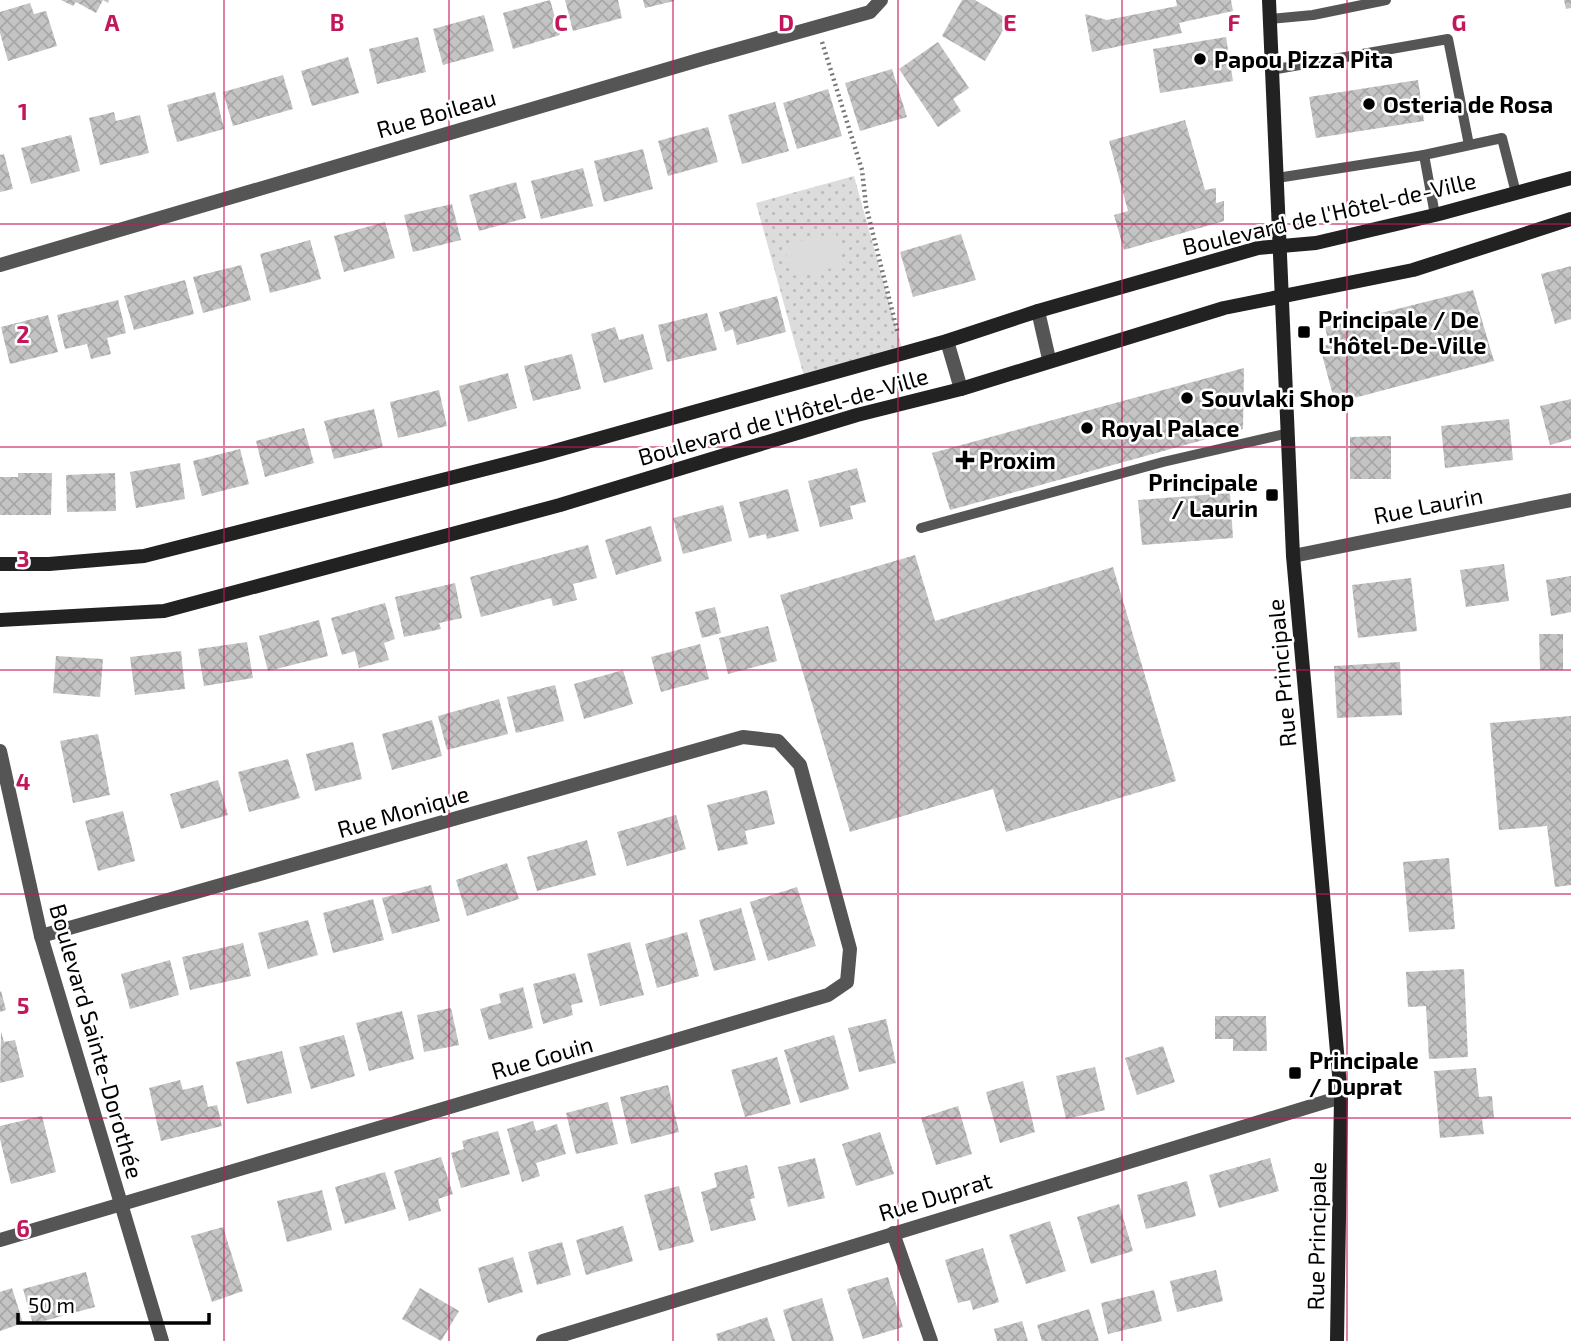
<svg xmlns="http://www.w3.org/2000/svg" width="1571" height="1341" viewBox="0 0 1571 1341" font-family="'Exo 2',sans-serif">
<style>
.park{fill:url(#park-dots)}
.garden{fill:#dcdcdc}
.building{fill:url(#building-cross-hatch)}
.lines{fill:none;stroke-linecap:round;stroke-linejoin:round}
.path{stroke:#777;stroke-width:4.5;stroke-dasharray:2 3.5;stroke-linecap:butt}
.lane{stroke:#555;stroke-width:10}
.street{stroke:#555;stroke-width:14}
.secondary{stroke:#222;stroke-width:14}
.grid{fill:none;stroke:#c2185b;stroke-width:2;stroke-opacity:0.55}
.poi-dot{fill:#000;stroke:#fff;stroke-width:2.5}
.labels{text-anchor:middle;dominant-baseline:central;stroke-width:5;stroke-linejoin:round;paint-order:stroke}
.poi-label{font-size:23px;font-weight:bold;fill:#000;stroke:#fff;text-anchor:start}
.street-label{font-size:23px;fill:#000;stroke:#fff}
.grid-label{font-size:23px;text-anchor:middle;font-weight:bold;fill:#c2185b;stroke:#fff;stroke-width:5;stroke-linejoin:round;paint-order:stroke}
</style>
<defs>
<pattern id="park-dots" width="8" height="8" patternUnits="userSpaceOnUse" patternTransform="scale(1.75)"><rect width="8" height="8" fill="#dcdcdc"/><path d="M2 2h.1M6 6h.1" fill="none" stroke="#bbb" stroke-width="1.8" stroke-linecap="round"/></pattern>
<pattern id="building-cross-hatch" width="8" height="8" patternUnits="userSpaceOnUse" patternTransform="scale(1.75)"><rect width="8" height="8" fill="#c4c4c4"/><path d="M0 0l8 8M0 8l8-8" fill="none" stroke="#a7a7a7"/></pattern>
</defs>
<rect width="100%" height="100%" fill="#fff"/>
<path class="park" d="M854,176L903,352L805,380L756,203Z"/>
<path class="garden" d="M836,233L843,266L791,276L784,244Z"/>
<g class="building">
<path d="M61,0H109L108,3L103,0L96,13L76,2L73,6Z"/>
<path d="M550,0L560,35L513,49L503,13Z"/>
<path d="M565,0H618L622,18L573,31Z"/>
<path d="M643,0H674V1L645,8Z"/>
<path d="M962,0H975L1009,20L985,61L942,36Z"/>
<path d="M1176,0H1231L1233,11L1179,23L1182,33L1092,52L1085,14L1107,20L1177,6Z"/>
<path d="M1564,0H1571V8L1566,9Z"/>
<path d="M30,3L34,14L46,11L57,46L8,61L0,33V12Z"/>
<path d="M484,15L494,51L443,65L433,29Z"/>
<path d="M418,37L426,72L377,84L369,49Z"/>
<path d="M1226,37L1233,81L1160,93L1153,49Z"/>
<path d="M938,42L969,88L953,99L961,111L938,127L899,69Z"/>
<path d="M348,57L359,93L312,106L301,71Z"/>
<path d="M892,69L907,117L860,131L845,83Z"/>
<path d="M283,75L293,109L233,126L223,92Z"/>
<path d="M1418,80L1424,121L1316,138L1309,97Z"/>
<path d="M828,89L842,136L797,149L783,103Z"/>
<path d="M215,92L224,129L177,142L167,105Z"/>
<path d="M775,102L789,151L742,164L728,115Z"/>
<path d="M114,112L116,121L140,115L149,153L100,165L89,118Z"/>
<path d="M1185,120L1205,190L1216,188V203L1224,201V221L1124,250L1114,215L1128,211L1109,141Z"/>
<path d="M708,127L718,162L668,176L658,141Z"/>
<path d="M71,135L80,171L31,184L21,148Z"/>
<path d="M643,149L653,189L604,202L594,161Z"/>
<path d="M4,154L13,189L0,192V155Z"/>
<path d="M583,168L593,206L541,219L531,181Z"/>
<path d="M516,182L526,218L479,231L469,195Z"/>
<path d="M452,204L461,240L413,252L404,215Z"/>
<path d="M385,222L395,258L344,272L334,236Z"/>
<path d="M961,234L976,280L913,297L900,252Z"/>
<path d="M310,240L321,279L270,293L260,254Z"/>
<path d="M241,265L251,300L203,313L193,277Z"/>
<path d="M1571,266V319L1555,324L1541,274Z"/>
<path d="M185,280L194,314L134,330L124,296Z"/>
<path d="M1473,290L1494,361L1335,403L1320,347L1329,344L1325,327Z"/>
<path d="M777,296L786,332L737,345L733,329L725,332L719,312Z"/>
<path d="M118,300L126,333L107,338L111,354L91,359L87,344L65,349L57,315Z"/>
<path d="M707,313L717,350L667,362L658,325Z"/>
<path d="M48,315L58,352L10,364L1,327Z"/>
<path d="M615,327L619,340L643,334L653,369L604,383L591,334Z"/>
<path d="M572,354L581,389L533,401L524,366Z"/>
<path d="M1244,368L1243,429L950,510L932,453Z"/>
<path d="M508,373L517,408L468,422L459,386Z"/>
<path d="M439,390L447,426L398,438L390,402Z"/>
<path d="M1571,399V439L1550,445L1540,406Z"/>
<path d="M374,409L383,447L334,459L324,421Z"/>
<path d="M1509,419L1513,460L1445,468L1441,426Z"/>
<path d="M304,428L314,463L265,477L256,441Z"/>
<path d="M1391,436V479H1350V437Z"/>
<path d="M240,449L249,484L202,496L193,461Z"/>
<path d="M180,463L185,499L136,508L130,472Z"/>
<path d="M857,468L866,502L850,506L853,519L820,527L808,481Z"/>
<path d="M18,473H52L51,515H0V477H18Z"/>
<path d="M115,473L116,511L67,512L66,475Z"/>
<path d="M788,489L799,531L767,539L766,534L749,538L739,502Z"/>
<path d="M1230,493L1233,538L1142,545L1138,500Z"/>
<path d="M723,505L732,541L683,554L673,518Z"/>
<path d="M651,526L662,561L616,575L605,540Z"/>
<path d="M588,545L597,578L573,584L577,600L553,606L551,598L481,617L470,577Z"/>
<path d="M915,555L935,621L1113,567L1176,781L1006,832L993,789L850,832L780,595Z"/>
<path d="M1504,564L1509,601L1466,607L1460,570Z"/>
<path d="M1571,576V612L1551,616L1546,580Z"/>
<path d="M1411,578L1417,631L1358,638L1352,585Z"/>
<path d="M455,583L462,618L439,623L441,629L404,637L395,597Z"/>
<path d="M385,603L395,639L384,643L389,660L359,668L355,651L342,655L331,618Z"/>
<path d="M715,607L721,633L702,638L695,612Z"/>
<path d="M319,620L328,656L268,671L259,636Z"/>
<path d="M768,626L777,661L728,674L719,638Z"/>
<path d="M1539,634H1563V670H1540Z"/>
<path d="M247,642L253,678L204,686L198,649Z"/>
<path d="M700,644L709,679L661,692L651,657Z"/>
<path d="M181,651L185,689L135,695L130,657Z"/>
<path d="M56,656L103,659L100,697L53,693Z"/>
<path d="M1400,662L1402,715L1337,718L1334,666Z"/>
<path d="M623,670L633,704L584,719L574,684Z"/>
<path d="M555,685L564,721L516,733L507,697Z"/>
<path d="M499,699L508,734L447,750L438,716Z"/>
<path d="M1571,716V885L1555,887L1547,826L1499,830L1490,723Z"/>
<path d="M432,720L442,756L392,770L382,734Z"/>
<path d="M98,734L110,795L73,803L60,741Z"/>
<path d="M353,742L362,779L315,791L306,754Z"/>
<path d="M288,759L300,798L249,812L238,772Z"/>
<path d="M218,780L228,815L181,829L170,794Z"/>
<path d="M767,790L775,824L745,831L748,844L718,851L707,805Z"/>
<path d="M123,811L135,861L98,871L85,821Z"/>
<path d="M676,815L686,849L627,866L617,832Z"/>
<path d="M587,840L596,875L537,891L527,857Z"/>
<path d="M1449,858L1455,929L1409,932L1403,862Z"/>
<path d="M507,863L519,899L467,916L456,880Z"/>
<path d="M431,885L440,921L392,934L382,898Z"/>
<path d="M797,887L816,946L768,961L750,902Z"/>
<path d="M373,899L384,940L333,953L323,913Z"/>
<path d="M741,908L756,960L714,971L699,920Z"/>
<path d="M308,920L318,955L268,969L258,933Z"/>
<path d="M687,932L699,976L657,988L645,944Z"/>
<path d="M630,942L644,995L600,1006L587,954Z"/>
<path d="M243,943L251,976L190,990L182,957Z"/>
<path d="M170,960L179,995L130,1009L121,974Z"/>
<path d="M1464,969L1468,1057L1429,1059L1426,1006L1408,1007L1406,972Z"/>
<path d="M575,973L583,1002L571,1005L573,1015L543,1024L533,984Z"/>
<path d="M523,987L533,1028L489,1040L480,1009L501,1003L499,994Z"/>
<path d="M1,991L6,1010L0,1012V992Z"/>
<path d="M451,1008L459,1045L424,1052L417,1015Z"/>
<path d="M402,1011L414,1059L369,1071L356,1023Z"/>
<path d="M1215,1016H1266L1267,1051H1233V1039H1215Z"/>
<path d="M886,1019L896,1063L859,1072L848,1028Z"/>
<path d="M1,1032L4,1042L15,1040L24,1077L0,1083Z"/>
<path d="M344,1035L355,1076L311,1089L299,1047Z"/>
<path d="M834,1035L849,1089L800,1103L784,1050Z"/>
<path d="M1163,1046L1175,1082L1137,1095L1125,1058Z"/>
<path d="M282,1051L292,1093L247,1104L236,1062Z"/>
<path d="M777,1057L791,1104L745,1117L731,1070Z"/>
<path d="M1095,1067L1105,1110L1066,1119L1056,1076Z"/>
<path d="M1476,1068L1479,1097L1492,1096L1494,1118L1482,1119L1484,1134L1440,1138L1434,1071Z"/>
<path d="M180,1080L183,1090L203,1085L208,1107L217,1105L222,1126L161,1141L149,1088Z"/>
<path d="M1023,1081L1035,1132L1000,1143L986,1092Z"/>
<path d="M668,1085L679,1132L631,1144L620,1097Z"/>
<path d="M608,1102L618,1144L576,1154L566,1113Z"/>
<path d="M958,1106L972,1154L936,1165L921,1118Z"/>
<path d="M42,1116L56,1172L11,1184L0,1139V1126Z"/>
<path d="M533,1121L536,1131L557,1124L566,1154L536,1163L540,1176L522,1182L507,1129Z"/>
<path d="M498,1131L510,1174L461,1188L451,1153L464,1149L462,1141Z"/>
<path d="M880,1132L894,1174L856,1186L842,1144Z"/>
<path d="M441,1157L453,1194L438,1199L441,1211L409,1221L394,1171Z"/>
<path d="M815,1158L825,1198L788,1207L778,1167Z"/>
<path d="M1270,1158L1279,1191L1219,1208L1209,1175Z"/>
<path d="M747,1165L755,1198L750,1199L756,1220L711,1231L701,1192L717,1187L714,1173Z"/>
<path d="M385,1172L396,1209L345,1224L335,1187Z"/>
<path d="M1187,1181L1196,1216L1146,1229L1137,1195Z"/>
<path d="M679,1186L694,1242L659,1251L644,1195Z"/>
<path d="M322,1190L332,1230L287,1242L277,1201Z"/>
<path d="M1119,1204L1133,1251L1091,1264L1077,1217Z"/>
<path d="M1050,1221L1066,1271L1026,1284L1009,1235Z"/>
<path d="M623,1226L633,1261L586,1275L576,1240Z"/>
<path d="M223,1227L243,1291L212,1302L191,1236Z"/>
<path d="M562,1242L571,1275L537,1285L528,1252Z"/>
<path d="M983,1248L999,1302L973,1310L970,1300L958,1303L945,1260Z"/>
<path d="M513,1257L523,1292L488,1303L478,1268Z"/>
<path d="M1216,1270L1223,1301L1177,1312L1170,1281Z"/>
<path d="M86,1272L95,1307L33,1324L23,1289Z"/>
<path d="M888,1277L903,1327L863,1339L847,1289Z"/>
<path d="M12,1288L23,1323L0,1331V1292Z"/>
<path d="M420,1288L459,1311L441,1341L402,1319Z"/>
<path d="M1154,1290L1162,1321L1108,1334L1101,1303Z"/>
<path d="M822,1298L834,1341H792L783,1310Z"/>
<path d="M1089,1309L1099,1341H1042L1037,1325Z"/>
<path d="M767,1317L775,1341H718L716,1334Z"/>
<path d="M1022,1321L1028,1341H997L994,1329Z"/>
</g>
<g class="lines">
<path class="path" d="M822,42L862,170L866,206L898,334"/>
<g class="lane">
<path d="M1269,19L1313,15L1386,0"/>
<path d="M1271,70L1448,39L1469,145"/>
<path d="M1277,178L1424,155"/>
<path d="M1435,215L1424,155L1502,138L1516,193"/>
<path d="M921,528L1163,462L1289,433"/>
</g>
<g class="street">
<path d="M0,265L702,59L870,12L881,0"/>
<path d="M1038,311L1049,359"/>
<path d="M947,341L961,389"/>
<path d="M1293,556L1571,500"/>
<path d="M0,751L41,936L162,1341"/>
<path d="M893,1233L931,1341"/>
<path d="M0,1240L828,995L847,982L850,949L800,765L778,741L743,737L41,936"/>
<path d="M543,1341L1341,1097"/>
</g>
<g class="secondary">
<path d="M1269,0L1293,556L1341,1097L1337,1341"/>
<path d="M0,564H49L144,556L540,455L947,341L1038,311L1258,248L1316,243L1439,214L1571,178"/>
<path d="M0,620L164,611L560,505L857,415L961,389L1224,308L1413,270L1571,219"/>
</g>
</g>
<path class="grid" d="M224,0V1341M449,0V1341M673,0V1341M898,0V1341M1122,0V1341M1347,0V1341M0,224H1571M0,447H1571M0,670H1571M0,894H1571M0,1118H1571"/>
<g class="poi-dot">
<circle cx="1200" cy="59" r="7"/>
<circle cx="1369" cy="104" r="7"/>
<rect x="1297" y="325" width="14" height="14" rx="3.5"/>
<circle cx="1187" cy="398" r="7"/>
<circle cx="1087" cy="428" r="7"/>
<path d="M961.5 449.5h7v7h7v7h-7v7h-7v-7h-7v-7h7z"/>
<rect x="1265" y="488" width="14" height="14" rx="3.5"/>
<rect x="1288" y="1066" width="14" height="14" rx="3.5"/>
</g>
<g class="labels">
<g class="poi-label">
<text x="1214" y="59">Papou Pizza Pita</text>
<text x="1383" y="104">Osteria de Rosa</text>
<text x="1318" y="319">Principale / De<tspan x="1318" dy="26">L'hôtel-De-Ville</tspan></text>
<text x="1201" y="398">Souvlaki Shop</text>
<text x="1101" y="428">Royal Palace</text>
<text x="979" y="460">Proxim</text>
<text x="1258" y="482" text-anchor="end">Principale<tspan x="1258" dy="26">/ Laurin</tspan></text>
<text x="1309" y="1060">Principale<tspan x="1309" dy="26">/ Duprat</tspan></text>
</g>
<g class="street-label">
<text transform="translate(436 113) rotate(-16)">Rue Boileau</text>
<text transform="translate(1329 213) rotate(-13)">Boulevard de l'Hôtel-de-Ville</text>
<text transform="translate(783 416) rotate(-16)">Boulevard de l'Hôtel-de-Ville</text>
<text transform="translate(1428 505) rotate(-11)">Rue Laurin</text>
<text transform="translate(1281 673) rotate(-95)">Rue Principale</text>
<text transform="translate(403 811) rotate(-16)">Rue Monique</text>
<text transform="translate(97 1041) rotate(74)">Boulevard Sainte-Dorothée</text>
<text transform="translate(542 1057) rotate(-16)">Rue Gouin</text>
<text transform="translate(935 1196) rotate(-17)">Rue Duprat</text>
<text transform="translate(1316 1236) rotate(-89)">Rue Principale</text>
</g>
</g>
<g class="grid-label">
<text x="112" y="31">A</text>
<text x="337" y="31">B</text>
<text x="561" y="31">C</text>
<text x="786" y="31">D</text>
<text x="1010" y="31">E</text>
<text x="1234" y="31">F</text>
<text x="1459" y="31">G</text>
<text x="23" y="120">1</text>
<text x="23" y="343">2</text>
<text x="23" y="567">3</text>
<text x="23" y="790">4</text>
<text x="23" y="1014">5</text>
<text x="23" y="1237">6</text>
</g>
<path d="M18 1313v10h191v-10" fill="none" stroke="#000000" stroke-width="3.5"/>
<text x="28" y="1313" font-size="21" fill="#000000" stroke="#ffffff" stroke-width="5" paint-order="stroke">50 m</text>
</svg>
